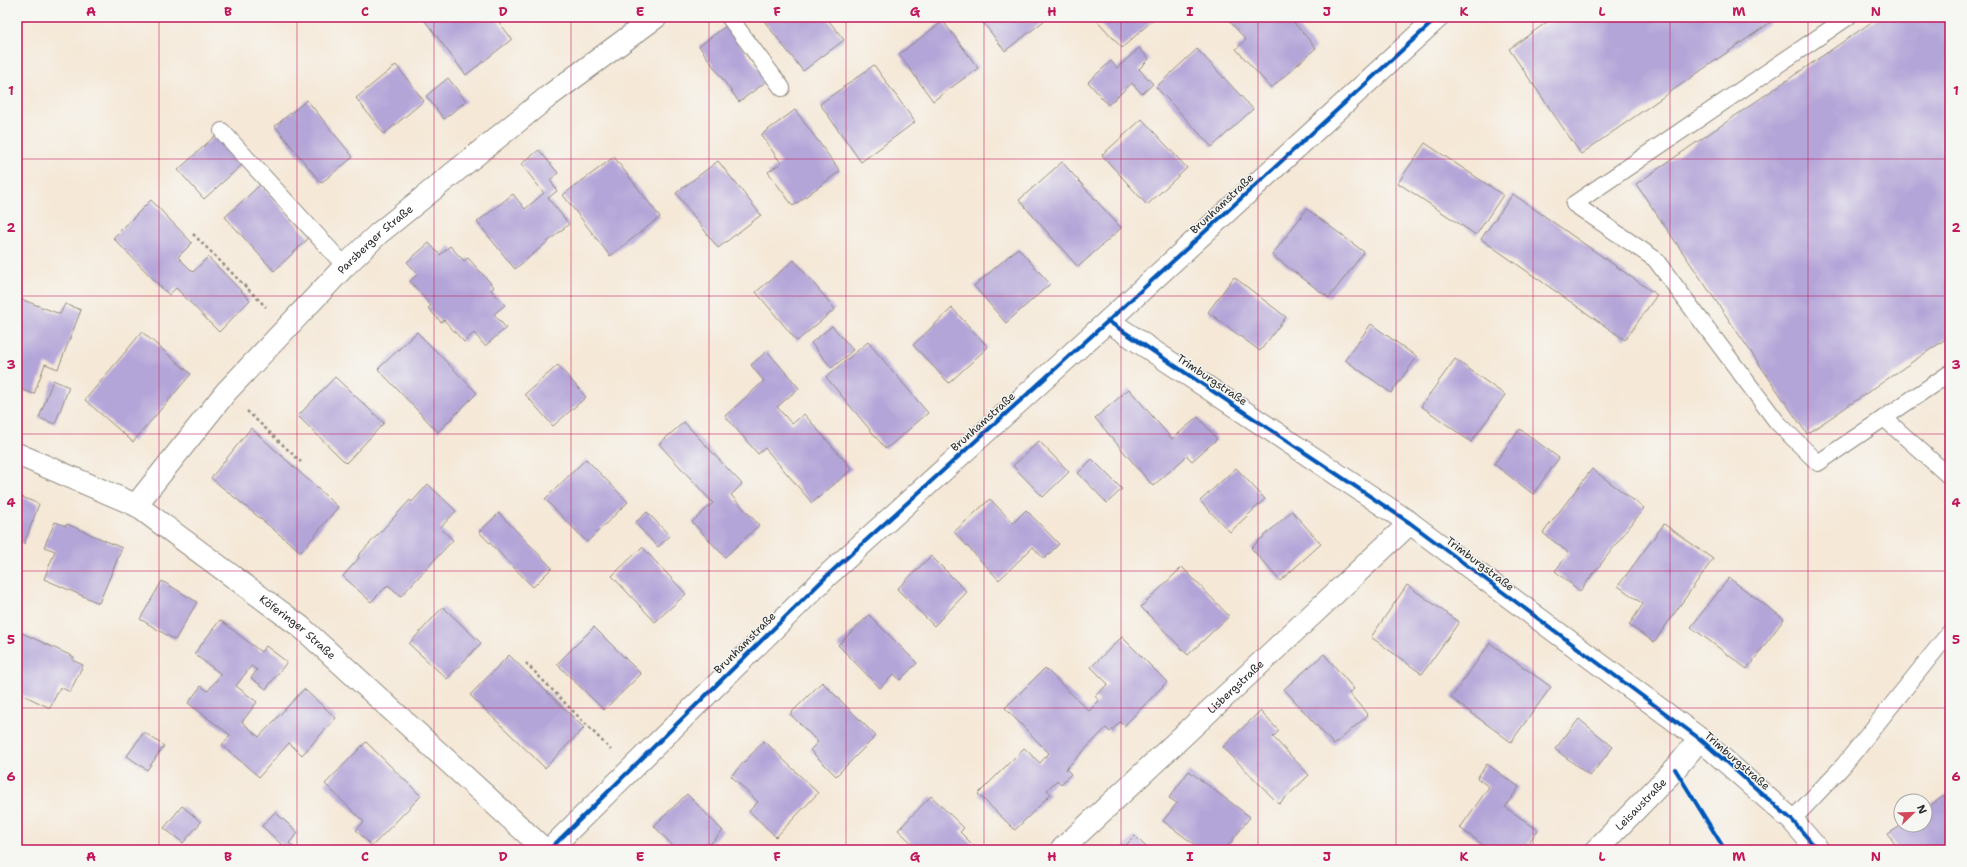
<svg xmlns="http://www.w3.org/2000/svg" width="1967" height="867" viewBox="0 0 1967 867" font-family="'Shantell Sans',sans-serif">
<style>
.building{fill:#b4a5d8}
.lines{fill:none;stroke-linecap:round;stroke-linejoin:round}
.service-casing{stroke:#908a81;stroke-width:18}
.minor-casing{stroke:#908a81;stroke-width:24}
.tertiary-casing{stroke:#908a81;stroke-width:24}
.path{stroke:#908a81;stroke-width:2.5;stroke-dasharray:3 3;stroke-linecap:butt}
.service{stroke:#fff;stroke-width:16}
.minor{stroke:#fff;stroke-width:22}
.tertiary{stroke:#fff;stroke-width:22}
.cycleway-casing{stroke:#f6f6f2;stroke-width:6}
.cycleway{stroke:#0057b8;stroke-width:4}
.grid{fill:none;stroke:#c2185b;stroke-width:1;stroke-opacity:0.55}
.labels{text-anchor:middle;dominant-baseline:central;stroke-width:3;stroke-linejoin:round;paint-order:stroke}
.street-label{font-size:11px;fill:#2b2b2b;stroke:#f6f6f2}
.neatline{fill:none;stroke:#c2185b;stroke-width:1.5}
.grid-label{font-size:13px;text-anchor:middle;font-weight:bold;fill:#c2185b}
</style>
<rect width="100%" height="100%" fill="#f6f6f2"/>
<filter id="ink" filterUnits="userSpaceOnUse"><feTurbulence type="fractalNoise" baseFrequency=".025" numOctaves="2"/><feDisplacementMap in="SourceGraphic" scale="8" xChannelSelector="R" yChannelSelector="G"/><feConvolveMatrix kernelMatrix="1 2 1 2 8 2 1 2 1" color-interpolation-filters="sRGB"/></filter>
<filter id="wash" filterUnits="userSpaceOnUse"><feTurbulence type="fractalNoise" baseFrequency=".012" numOctaves="4" result="noise"/><feDisplacementMap in="SourceGraphic" scale="16" xChannelSelector="R" yChannelSelector="G"/><feGaussianBlur stdDeviation="0.9" result="paint"/><feColorMatrix in="noise" values="0 0 0 0 0 0 0 0 0 0 0 0 0 0 0 0 0 1.4 0 .05"/><feComposite in="paint" operator="in"/></filter>
<g filter="url(#wash)">
<rect width="100%" height="100%" fill="#f5e8d7"/>
<g id="blocks">
<g class="building">
<path d="M422,17H495L512,39L466,75Z"/>
<path d="M761,17H826L844,40L803,71Z"/>
<path d="M979,17H1049L1005,51Z"/>
<path d="M1094,17H1156L1122,48Z"/>
<path d="M1226,17H1289L1316,48L1271,88L1236,49L1246,40Z"/>
<path d="M1554,17H1778L1581,154L1509,49Z"/>
<path d="M1879,17H1950V336L1807,434L1636,184Z"/>
<path d="M943,21L978,68L933,101L899,54Z"/>
<path d="M726,26L767,81L739,102L699,46Z"/>
<path d="M1139,48L1149,59L1139,69L1153,84L1142,94L1132,83L1108,105L1088,82L1111,61L1117,68Z"/>
<path d="M1197,49L1253,109L1212,147L1156,87Z"/>
<path d="M396,65L424,101L384,134L356,98Z"/>
<path d="M874,65L915,122L861,162L820,104Z"/>
<path d="M448,78L466,101L444,119L426,96Z"/>
<path d="M307,100L353,157L321,183L275,126Z"/>
<path d="M795,110L840,171L793,206L768,172L781,163L761,135Z"/>
<path d="M1142,119L1187,168L1147,205L1102,155Z"/>
<path d="M216,135L243,164L204,199L178,170Z"/>
<path d="M1425,143L1503,195L1476,235L1398,183Z"/>
<path d="M539,150L558,173L550,180L557,191L548,198L569,224L515,269L477,222L513,194L525,209L544,193L521,164Z"/>
<path d="M614,157L660,217L610,256L563,195Z"/>
<path d="M718,161L761,215L718,248L676,193Z"/>
<path d="M1062,162L1121,228L1078,267L1019,200Z"/>
<path d="M260,185L309,238L274,271L225,217Z"/>
<path d="M1513,194L1657,295L1625,340L1481,239Z"/>
<path d="M151,200L192,243L178,257L193,272L208,257L250,300L219,332L176,288L169,295L113,238Z"/>
<path d="M1307,209L1364,252L1329,298L1272,255Z"/>
<path d="M429,243L440,255L450,246L464,261L468,258L494,287L491,290L505,305L494,314L506,328L485,346L474,333L464,342L444,320L441,322L428,308L431,306L410,281L418,274L407,262Z"/>
<path d="M1018,248L1050,284L1006,323L974,286Z"/>
<path d="M794,260L835,309L797,341L756,292Z"/>
<path d="M1234,277L1286,317L1260,351L1208,312Z"/>
<path d="M23,300L60,314L65,304L81,310L58,369L45,364L34,394L17,388V301Z"/>
<path d="M952,308L988,347L949,383L913,345Z"/>
<path d="M1371,324L1417,357L1391,393L1345,360Z"/>
<path d="M832,326L853,350L832,368L811,343Z"/>
<path d="M142,332L191,374L133,442L85,400Z"/>
<path d="M417,332L477,393L438,432L378,369Z"/>
<path d="M868,342L928,413L886,449L826,377Z"/>
<path d="M767,351L799,388L777,407L792,424L804,414L852,469L812,503L765,448L758,454L725,416L764,381L751,365Z"/>
<path d="M1455,359L1505,395L1471,442L1421,406Z"/>
<path d="M558,365L586,397L553,426L525,394Z"/>
<path d="M335,377L384,423L346,463L298,416Z"/>
<path d="M53,380L69,387L55,424L39,418Z"/>
<path d="M1129,389L1172,439L1198,417L1217,439L1192,461L1187,456L1153,486L1095,418Z"/>
<path d="M684,422L742,484L731,495L759,525L725,557L692,522L713,503L659,444Z"/>
<path d="M251,428L338,507L301,552L211,478Z"/>
<path d="M1520,429L1559,458L1533,494L1494,464Z"/>
<path d="M1039,441L1069,472L1043,497L1013,466Z"/>
<path d="M586,459L628,502L587,542L545,499Z"/>
<path d="M1092,459L1122,489L1107,503L1078,473Z"/>
<path d="M1236,468L1265,499L1230,532L1200,501Z"/>
<path d="M1592,469L1644,508L1580,591L1555,571L1569,553L1543,533Z"/>
<path d="M428,484L456,511L440,528L453,540L401,596L388,585L371,602L343,576L359,558L358,556L410,500L412,502Z"/>
<path d="M17,495L39,504L24,544L17,541Z"/>
<path d="M990,499L1013,523L1026,510L1059,544L1044,559L1033,547L999,580L954,532Z"/>
<path d="M1292,511L1321,544L1280,581L1251,548Z"/>
<path d="M647,512L670,536L658,547L635,523Z"/>
<path d="M499,513L552,568L533,587L479,532Z"/>
<path d="M55,522L66,526L67,524L122,548L99,603L44,579L55,551L44,547Z"/>
<path d="M1664,524L1713,559L1654,642L1629,625L1643,604L1618,586Z"/>
<path d="M642,547L686,594L655,622L612,576Z"/>
<path d="M931,556L967,592L934,626L897,589Z"/>
<path d="M1182,567L1229,616L1188,655L1141,607Z"/>
<path d="M1729,578L1784,619L1747,669L1691,627Z"/>
<path d="M162,581L197,602L175,640L140,619Z"/>
<path d="M1407,585L1459,622L1422,674L1371,637Z"/>
<path d="M443,607L481,643L447,679L409,644Z"/>
<path d="M869,615L917,663L900,680L894,674L880,688L838,645Z"/>
<path d="M220,620L261,652L266,646L287,662L266,689L251,678L257,670L251,666L236,686L257,702L242,722L259,737L304,689L336,718L302,755L289,743L259,777L222,745L230,735L188,703L201,686L208,691L221,674L194,654Z"/>
<path d="M594,627L641,674L604,710L557,664Z"/>
<path d="M22,633L74,657L72,660L83,665L70,692L60,687L50,708L17,692V645Z"/>
<path d="M1122,637L1167,682L1124,726L1120,722L1110,732L1106,728L1066,769L1071,774L1061,784L1057,780L1047,790L1051,794L1015,830L978,794L1024,748L1040,763L1049,753L1005,708L1045,668L1089,711L1099,701L1095,696L1108,684L1091,667Z"/>
<path d="M1490,643L1551,687L1511,742L1451,698Z"/>
<path d="M1324,654L1354,689L1349,693L1368,715L1334,745L1284,689Z"/>
<path d="M509,655L584,728L545,768L470,695Z"/>
<path d="M822,682L876,736L836,776L810,750L818,742L790,714Z"/>
<path d="M1260,711L1279,731L1273,737L1309,775L1279,804L1223,747Z"/>
<path d="M1579,719L1613,747L1590,776L1555,749Z"/>
<path d="M144,732L164,746L147,770L127,756Z"/>
<path d="M764,741L818,793L776,837L749,811L758,802L731,776Z"/>
<path d="M366,742L421,796L372,846L356,830L364,822L325,784Z"/>
<path d="M1487,764L1519,787L1505,807L1538,830L1523,850H1490L1460,828L1489,787L1477,778Z"/>
<path d="M1189,771L1250,817L1225,850H1202L1163,821L1177,803L1169,798Z"/>
<path d="M1950,792V850H1899L1888,834L1902,825H1925V809Z"/>
<path d="M687,794L723,831L704,850H677L654,826Z"/>
<path d="M931,796L964,828L960,832L978,850H919L898,830Z"/>
<path d="M182,806L201,822L183,843L164,828Z"/>
<path d="M275,812L298,833L289,843L297,850H278L282,845L262,826Z"/>
<path d="M1135,836L1149,850H1121Z"/>
</g>
</g>
</g>
<g filter="url(#ink)">
<use href="#blocks" fill-opacity="0" stroke="#908a81" stroke-width="1"/>
<g class="lines">
<defs>
<g id="service">
<path d="M729,17L782,88"/>
<path d="M1848,17L1574,204L1655,259L1777,422L1818,463L1950,373"/>
<path d="M222,131L345,266"/>
<path d="M1884,418L1950,477"/>
<path d="M1792,820L1843,766L1950,632"/>
</g>
<g id="minor">
<path d="M1108,321L1410,523L1700,739L1792,820L1818,850"/>
<path id="s1" d="M17,454L136,505L301,627L545,850"/>
<path id="s2" d="M136,505L226,392L345,266L378,234L549,96L656,17"/>
<path id="s3" d="M1061,850L1410,523"/>
<path id="s4" d="M1596,850L1675,769L1700,739"/>
</g>
<path id="tertiary" d="M549,850L830,573L1108,321L1438,17"/>
</defs>
<use href="#service" class="service-casing"/>
<use href="#minor" class="minor-casing"/>
<use href="#tertiary" class="tertiary-casing"/>
<g class="path">
<path d="M193,234L266,307"/>
<path d="M247,411L301,462"/>
<path d="M526,663L611,750"/>
</g>
<use href="#service" class="service"/>
<use href="#minor" class="minor"/>
<use href="#tertiary" class="tertiary"/>
<defs>
<g id="cycleway">
<path d="M1108,321L1410,523L1700,739L1792,820L1818,850"/>
<path d="M1675,769L1725,850"/>
<path d="M549,850L830,573L1108,321L1438,17"/>
</g>
</defs>
<use href="#cycleway" class="cycleway-casing"/>
<use href="#cycleway" class="cycleway"/>
</g>
</g>
<path class="grid" d="M159,17V850M297,17V850M434,17V850M571,17V850M709,17V850M846,17V850M984,17V850M1121,17V850M1258,17V850M1396,17V850M1533,17V850M1670,17V850M1808,17V850M17,159H1950M17,296H1950M17,434H1950M17,571H1950M17,708H1950"/>
<g class="labels">
<g class="street-label">
<text transform="translate(1222 204) rotate(-43)">Brunhamstraße</text>
<text stroke="none"><textPath href="#s2" startOffset="358">Parsberger Straße</textPath></text>
<text transform="translate(1212 380) rotate(34)">Trimburgstraße</text>
<text transform="translate(983 422) rotate(-42)">Brunhamstraße</text>
<text transform="translate(1480 564) rotate(37)">Trimburgstraße</text>
<text stroke="none"><textPath href="#s1" startOffset="332">Köferinger Straße</textPath></text>
<text transform="translate(745 643) rotate(-45)">Brunhamstraße</text>
<text stroke="none"><textPath href="#s3" startOffset="239">Lisbergstraße</textPath></text>
<text transform="translate(1737 761) rotate(41)">Trimburgstraße</text>
<text stroke="none"><textPath href="#s4" startOffset="64">Leisaustraße</textPath></text>
</g>
</g>
<rect width="1967" height="867" fill="none" stroke="#f6f6f2" stroke-width="44"/>
<g transform="translate(1913 813) rotate(67)"><circle r="19" fill="#f6f6f2" stroke="#a5a5a2"/>
<path d="M0-3L7 15L0 10L-7 15Z" fill="#d1495b"/>
<text y="-6" font-size="11" font-weight="bold" text-anchor="middle" fill="#2b2b2b">N</text>
</g>
<rect x="22" y="22" width="1923" height="823" class="neatline"/>
<g class="grid-label">
<text x="91" y="16">A</text>
<text x="228" y="16">B</text>
<text x="365" y="16">C</text>
<text x="503" y="16">D</text>
<text x="640" y="16">E</text>
<text x="777" y="16">F</text>
<text x="915" y="16">G</text>
<text x="1052" y="16">H</text>
<text x="1190" y="16">I</text>
<text x="1327" y="16">J</text>
<text x="1464" y="16">K</text>
<text x="1602" y="16">L</text>
<text x="1739" y="16">M</text>
<text x="1876" y="16">N</text>
<text x="11" y="95">1</text>
<text x="1956" y="95">1</text>
<text x="11" y="232">2</text>
<text x="1956" y="232">2</text>
<text x="11" y="369">3</text>
<text x="1956" y="369">3</text>
<text x="11" y="507">4</text>
<text x="1956" y="507">4</text>
<text x="11" y="644">5</text>
<text x="1956" y="644">5</text>
<text x="11" y="781">6</text>
<text x="1956" y="781">6</text>
<text x="91" y="861">A</text>
<text x="228" y="861">B</text>
<text x="365" y="861">C</text>
<text x="503" y="861">D</text>
<text x="640" y="861">E</text>
<text x="777" y="861">F</text>
<text x="915" y="861">G</text>
<text x="1052" y="861">H</text>
<text x="1190" y="861">I</text>
<text x="1327" y="861">J</text>
<text x="1464" y="861">K</text>
<text x="1602" y="861">L</text>
<text x="1739" y="861">M</text>
<text x="1876" y="861">N</text>
</g>
</svg>
